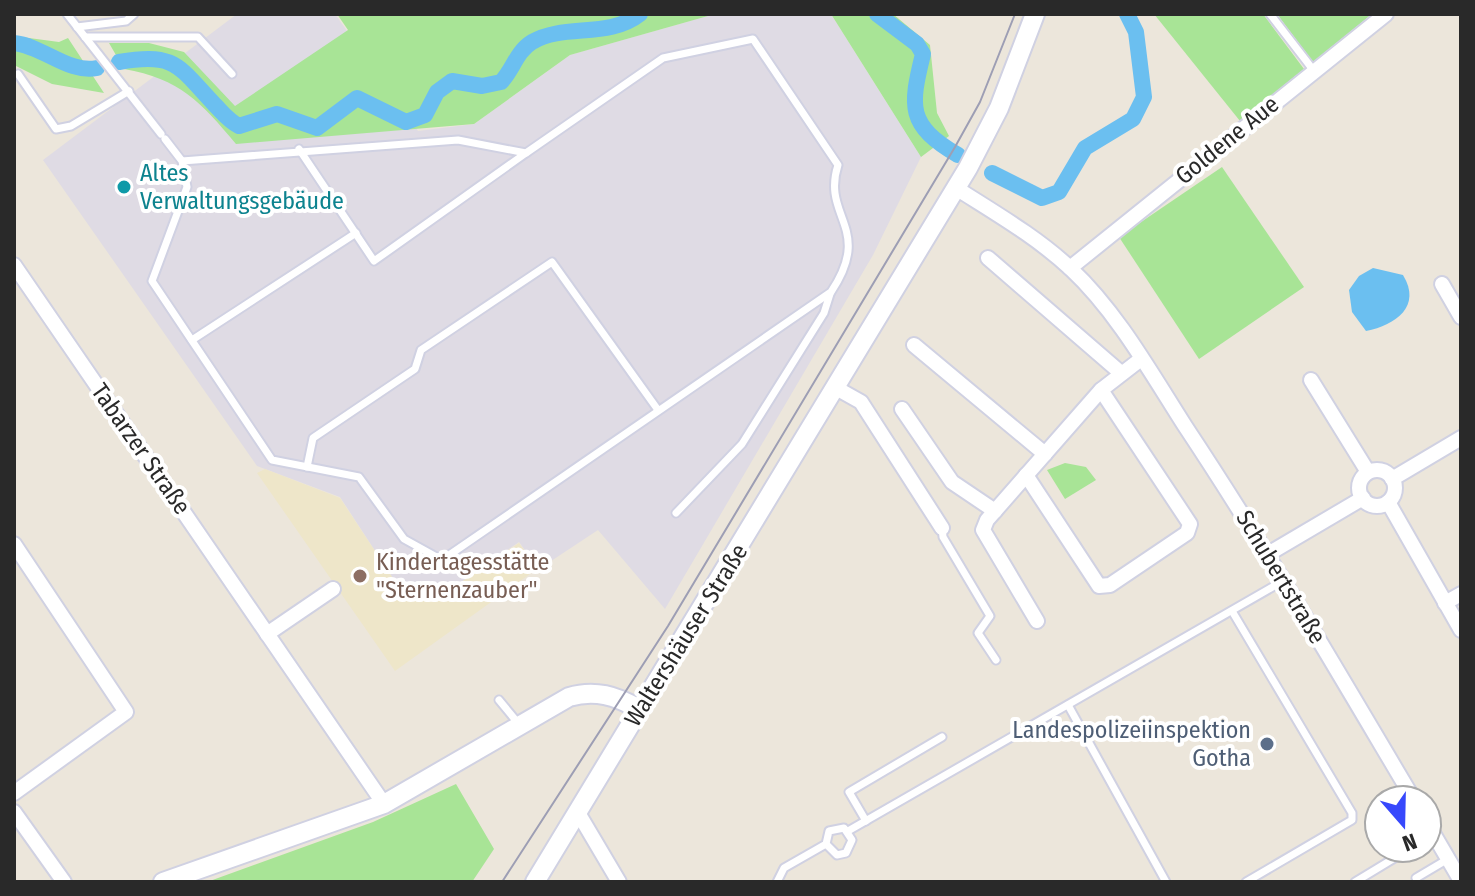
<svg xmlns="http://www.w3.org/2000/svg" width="1475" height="896" viewBox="0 0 1475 896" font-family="'Fira Sans Condensed',sans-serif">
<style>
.industrial{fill:#dfdbe4}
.education{fill:#eee6c9}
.green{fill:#a8e496}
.water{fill:#6bbff0}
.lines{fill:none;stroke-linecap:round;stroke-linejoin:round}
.canal{stroke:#6bbff0;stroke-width:16}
.lane-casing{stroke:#d0d1e2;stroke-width:11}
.street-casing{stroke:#d0d1e2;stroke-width:18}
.secondary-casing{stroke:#d0d1e2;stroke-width:22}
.lane{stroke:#fff;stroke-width:7}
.street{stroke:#fff;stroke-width:14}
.secondary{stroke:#fff;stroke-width:18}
.tram{stroke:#9d9eb4;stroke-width:2}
.culture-dot{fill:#0f9aa8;stroke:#fff;stroke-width:3}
.education-dot{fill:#8d6e63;stroke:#fff;stroke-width:3}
.service-dot{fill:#5c6f8a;stroke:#fff;stroke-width:3}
.labels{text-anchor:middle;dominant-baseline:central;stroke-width:8;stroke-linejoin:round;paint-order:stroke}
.street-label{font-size:24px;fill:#292929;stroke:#fff}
.culture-label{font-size:24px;fill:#0d838f;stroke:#fff;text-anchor:start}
.education-label{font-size:24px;fill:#785e54;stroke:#fff;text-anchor:start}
.service-label{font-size:24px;fill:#4e5e75;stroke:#fff;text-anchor:end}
</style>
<rect width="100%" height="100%" fill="#ece6db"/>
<path class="industrial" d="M237,14H335L418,131L474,124L570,55L715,14H831L921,157L873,255L665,609L598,530L539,569L519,542L451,589L404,582L398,586L340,497L257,466L43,160Z"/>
<path class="education" d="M265,469L340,498L398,586L404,582L451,589L519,543L537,569L395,671L257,473Z"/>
<g class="green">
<path d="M337,14H715L570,55L474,124L236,144C201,102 180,79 124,69L109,43H149L184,52L235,106L348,30Z"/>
<path d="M831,14H893L930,45L937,113L949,136L921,157Z"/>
<path d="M1154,14H1263L1304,69L1240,121Z"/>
<path d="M1277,14H1372L1313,62Z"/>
<path d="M14,36L59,42L68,38L104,93L52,84L14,65Z"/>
<path d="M1222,167L1304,287L1199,359L1119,237Z"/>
<path d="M1065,463L1086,467L1096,480L1065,499L1047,470Z"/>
<path d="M456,784L494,849L472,882H207L373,822Z"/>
</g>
<path class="water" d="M1373,268L1403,275C1422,306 1396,325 1366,331L1352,312L1349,290L1359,276Z"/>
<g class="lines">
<g class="canal">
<path d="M877,14L917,44L923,54C910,107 907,125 958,155"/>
<path d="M14,43C43,46 69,74 97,68"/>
<path d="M119,62C176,52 178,66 215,105C223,113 229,121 239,126L277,114L317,128L357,98L406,122L425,115L437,92L452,81L482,86L501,82C513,70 516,52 532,42C565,23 608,39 640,14"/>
<path d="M992,173L1042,198L1059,192L1085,148L1133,119L1144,97L1136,32L1127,14"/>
</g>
<defs>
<g id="lane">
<path d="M67,14L161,134"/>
<path d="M1270,14L1314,71"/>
<path d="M77,27L126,21L134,14"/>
<path d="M85,37H198L232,74"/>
<path d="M18,74L56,129L71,126L129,91"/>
<path d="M165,139L182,161L187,187L152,281L272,460L359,477L404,539L442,560L831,292C874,228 821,217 838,165L753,39L663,58L526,153L458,140L182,161"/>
<path d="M299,149L374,261L526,153"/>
<path d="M192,340L356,233"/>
<path d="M307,467L313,438L415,369L421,350L552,262L658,410"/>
<path d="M676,513L742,444L824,313L830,294"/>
<path d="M942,528L943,537L990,616L978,633L996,660"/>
<path d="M1232,611L1352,813V820L1246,882"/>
<path d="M499,700L518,723"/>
<path d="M1068,705L1166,882"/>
<path d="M866,821L849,792L942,737"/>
<path d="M848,831L1283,581"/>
<path d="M1416,878L1448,859"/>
<path d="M777,882L784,868L826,844L829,831L844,828L852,840L846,853L837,855L826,844"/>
<path d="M1355,882L1411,848"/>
</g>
<g id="street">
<path d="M956,188C995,213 1037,237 1071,269C1117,312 1151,373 1185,426C1266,548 1339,674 1414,800"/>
<path d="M988,258L1121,373"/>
<path d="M14,265L384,804"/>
<path d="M1070,268L1386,14"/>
<path d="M1442,284L1461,317"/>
<path d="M914,345L1045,454"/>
<path d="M1311,380L1368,472"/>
<path d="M836,388L861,402L942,528"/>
<path d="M902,409L952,482L995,511"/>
<circle cx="1377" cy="488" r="18"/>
<path d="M1026,475L1099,586L1110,585L1187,533L1190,524L1101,390"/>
<path d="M1392,479L1461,438"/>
<path d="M1388,502L1461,630"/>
<path d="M14,544L126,712L14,793"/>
<path d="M1268,554L1363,498"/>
<path d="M1445,603L1461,594"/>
<path d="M1037,621L983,530L987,520L1101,390L1141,359"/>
<path d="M267,634L333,589"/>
<path d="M577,811L619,882"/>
<path d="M14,812L64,882"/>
<path d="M1427,823L1461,881"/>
</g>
<g id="secondary">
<path d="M163,882L384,804L569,697C595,689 616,696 639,709"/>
<path d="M535,882L968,168L999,108L1035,14"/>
</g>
</defs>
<use href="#lane" class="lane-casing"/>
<use href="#street" class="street-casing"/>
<use href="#secondary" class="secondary-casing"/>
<use href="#lane" class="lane"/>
<use href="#street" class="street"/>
<use href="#secondary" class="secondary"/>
<path class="tram" d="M502,882L668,626L955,147L980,102L1015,14"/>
</g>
<circle class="culture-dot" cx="124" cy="187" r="8"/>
<circle class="education-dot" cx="360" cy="576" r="8"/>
<circle class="service-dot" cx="1267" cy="744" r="8"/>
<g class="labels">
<g class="street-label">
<text transform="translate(1227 140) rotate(-39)">Goldene Aue</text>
<text transform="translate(141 449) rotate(55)">Tabarzer Straße</text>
<text transform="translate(1281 577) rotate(59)">Schubertstraße</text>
<text transform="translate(686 635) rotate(-58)">Waltershäuser Straße</text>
</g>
<g class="culture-label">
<text x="140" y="173">Altes<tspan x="140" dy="28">Verwaltungsgebäude</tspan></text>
</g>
<g class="education-label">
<text x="376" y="562">Kindertagesstätte<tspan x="376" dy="28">"Sternenzauber"</tspan></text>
</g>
<g class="service-label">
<text x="1251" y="730">Landespolizeiinspektion<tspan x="1251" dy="28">Gotha</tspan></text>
</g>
</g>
<rect width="1475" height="896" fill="none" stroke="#292929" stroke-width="32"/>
<g transform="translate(1403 824) rotate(160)"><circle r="38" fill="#ffffff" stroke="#a9a9a9" stroke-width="2"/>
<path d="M0-6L14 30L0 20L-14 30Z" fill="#3748fc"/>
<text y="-12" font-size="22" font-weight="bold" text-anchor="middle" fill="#292929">N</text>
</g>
</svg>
